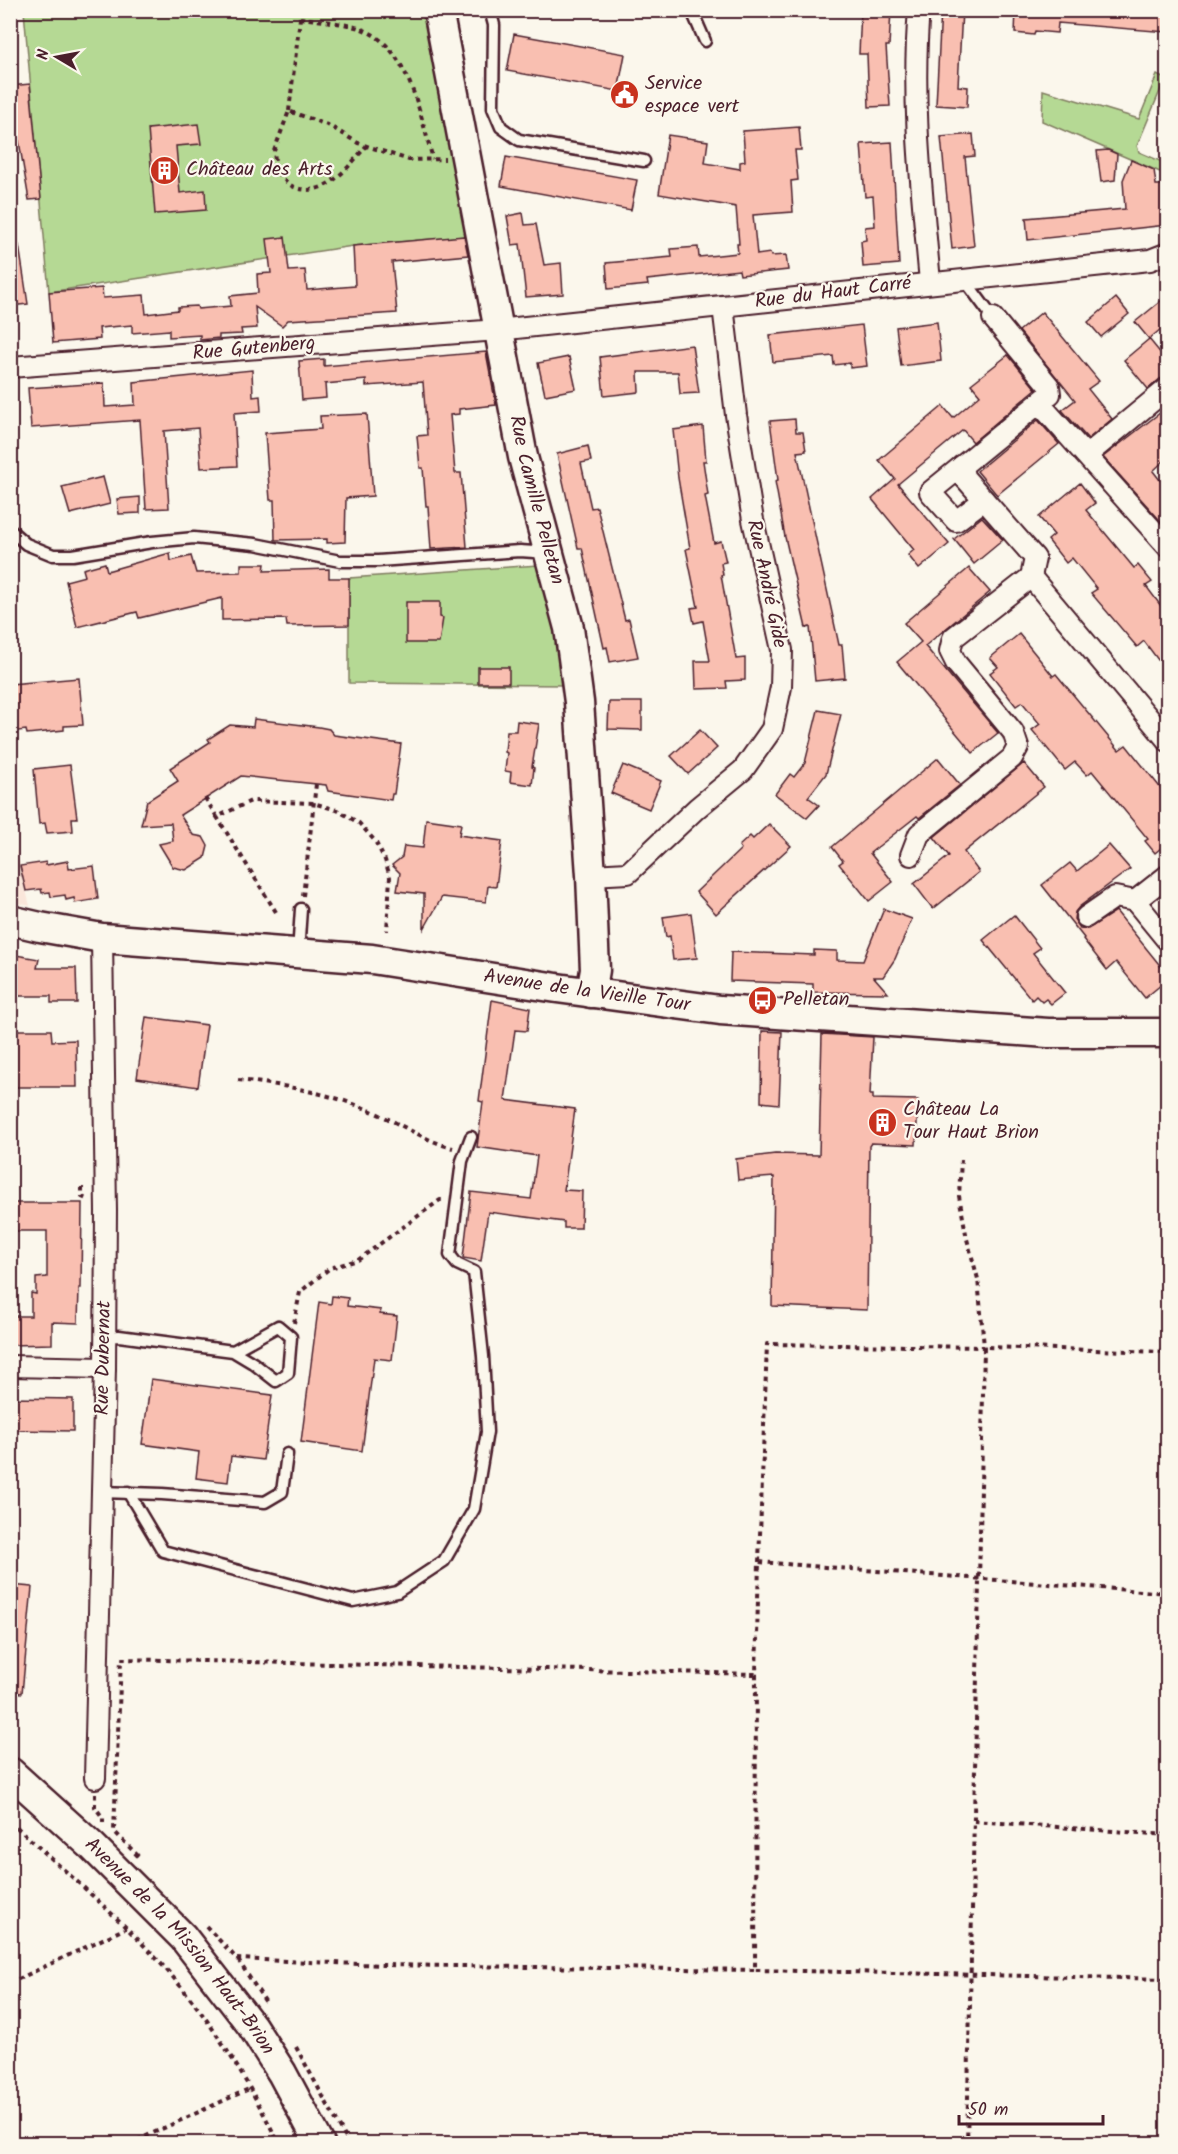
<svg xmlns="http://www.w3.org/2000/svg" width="1178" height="2154" viewBox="0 0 1178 2154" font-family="Kalam,sans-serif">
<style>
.built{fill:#fae6da}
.green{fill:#b5d994;stroke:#807c60;stroke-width:1.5}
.building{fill:#f9bfb1;stroke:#4a1f2b;stroke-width:1.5}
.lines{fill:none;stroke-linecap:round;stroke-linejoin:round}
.lane-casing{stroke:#4a1f2b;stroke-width:15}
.street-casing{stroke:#4a1f2b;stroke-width:24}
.secondary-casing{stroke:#4a1f2b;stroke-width:33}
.path{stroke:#4a1f2b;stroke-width:4;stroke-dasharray:4.5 4.5;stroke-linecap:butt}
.lane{stroke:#fbf7ec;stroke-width:10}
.street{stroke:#fbf7ec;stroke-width:20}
.secondary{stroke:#fbf7ec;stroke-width:28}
.labels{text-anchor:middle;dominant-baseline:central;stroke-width:4.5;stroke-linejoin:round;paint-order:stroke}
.poi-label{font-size:20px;fill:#4a1f2b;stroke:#fbf7ec;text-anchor:start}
.street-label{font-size:20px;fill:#4a1f2b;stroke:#fbf7ec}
</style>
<rect width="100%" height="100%" fill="#fbf7ec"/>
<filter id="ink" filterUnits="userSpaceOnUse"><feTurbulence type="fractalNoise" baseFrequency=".0167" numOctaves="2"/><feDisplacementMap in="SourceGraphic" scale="12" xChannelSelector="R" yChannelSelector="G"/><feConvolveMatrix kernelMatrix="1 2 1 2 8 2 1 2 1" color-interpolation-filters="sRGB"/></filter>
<g filter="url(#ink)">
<path class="built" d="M10,824L20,866L30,906L11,901Z"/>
<g class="green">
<path d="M24,11H413L425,19L467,236L353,246L49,292Z"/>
<path d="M1157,75L1165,79L1137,146L1139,152L1167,164V175L1042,121L1043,90L1139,119Z"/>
<path d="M539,565L566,685L349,683V578Z"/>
</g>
<g class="building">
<path d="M861,10H891L889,46H886L890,106L869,107L867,54H859Z"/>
<path d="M941,10H962L958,86L968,87L967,107L936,105Z"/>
<path d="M1016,10H1167V32L1058,23L1057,33L1035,31L1034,35L1015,33Z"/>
<path d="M514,34L625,54L618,91L507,71Z"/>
<path d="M30,84L41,199L29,200L19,141L10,143V86Z"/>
<path d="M198,124L201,144L176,146L180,193L205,190L206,210L155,214L148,129Z"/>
<path d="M799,127L801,150H795L798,180L791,181L793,212L753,215L757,255L770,253L771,256L786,255L788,270L740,275L739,270L647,280L648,285L608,289L606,263L672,257L671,249L698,247L699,257L738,253L737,244H739L736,207L659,194L668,135L708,141L705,163L740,169V162L745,161L743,131Z"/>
<path d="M973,134L975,156L965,157L974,246L952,249L941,137Z"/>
<path d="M892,142L899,264L863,267L861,241L866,240L865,227L875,226L873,196L865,197L861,144Z"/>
<path d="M1108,150L1117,154L1115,180L1101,182L1097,151Z"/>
<path d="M506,157L637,180L631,210L501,186Z"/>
<path d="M1131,160L1154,170L1156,185H1163L1167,225L1028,240L1026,218L1125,209L1123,180Z"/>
<path d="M523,213L525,225L536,224L544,265L561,263L563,294L526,297L520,244L512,245L507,216Z"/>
<path d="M464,236L468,255L392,262L397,313L288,320L282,326L255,307L257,328L241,329L242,334L219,335V338L200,340V335L169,337V330L132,333V325L99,328L100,339L53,343L49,292L102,288L103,298L144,295L146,314L178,310V307L197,306L198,309L231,306L230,296L258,293L257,274L271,273L267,239L285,237L289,271L305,270L307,290L355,286L353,246Z"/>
<path d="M19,245L28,304L10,306V246Z"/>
<path d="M1167,296V324L1149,339L1135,322Z"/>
<path d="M1116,298L1129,314L1101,337L1088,322Z"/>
<path d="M1042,312L1099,381L1088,389L1112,419L1088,439L1062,410L1075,400L1019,331Z"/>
<path d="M937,322L941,361L901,366L896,327Z"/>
<path d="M862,325L867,366L850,368V363L834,365L833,356L773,362L770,335Z"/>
<path d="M1149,339L1167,361V376L1160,379L1148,389L1124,360Z"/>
<path d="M692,345L699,393L680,394L678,372H638L639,392L604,396L600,357Z"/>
<path d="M486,352L496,405L459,409V414L450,415L455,473H461L467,547L431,549L428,506H426L423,468H420L417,436L427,435L423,382L366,386V380L325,384L326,398L302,400L299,361L324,359V366Z"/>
<path d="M1008,355L1036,389L973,442L963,430L898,484L949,544L919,569L908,555L914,550L872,499L895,479L879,460L943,406L953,418L980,395L971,384Z"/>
<path d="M569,357L576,389L545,395L538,363Z"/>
<path d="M252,370L253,397L260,396L261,411L234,413L237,466L201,468L198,428L164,431L169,508L146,509L140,420L31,428L28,388L104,383L105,407L135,405L134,382Z"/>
<path d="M1167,404V458L1153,471L1167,489V528L1103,457L1165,409L1163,407Z"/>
<path d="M367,414L373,496L346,498L345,542L327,543V539L275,540L274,500H270L265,433L321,429L320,416Z"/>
<path d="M795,419L796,432H803L806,451L797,452L839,645H842L845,678L815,681L810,627L806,628L785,537L775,481L778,480L770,421Z"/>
<path d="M1038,420L1059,444L997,495L977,471Z"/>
<path d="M703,426L706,461H703L708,495L705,496L714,543L721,541L726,562L721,563L723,575H721L736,659L745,658V680L726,681L727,688L696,689L695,661H710L703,621L694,623L691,608L698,607L686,549L690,548L678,478L673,430Z"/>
<path d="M588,446L591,461L581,463L591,508L597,507L625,620L629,619L638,657L610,662L607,647L604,648L582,548H578L557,454Z"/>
<path d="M103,477L110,504L70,514L62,487Z"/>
<path d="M1080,483L1095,503L1086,510L1134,568L1138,565L1152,582L1146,586L1167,614V672L1144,641L1137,647L1091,593L1097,589L1072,558L1066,563L1048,540L1054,535L1039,517Z"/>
<path d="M140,497V513L119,514L117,499Z"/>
<path d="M982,517L1003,540L974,564L954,539Z"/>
<path d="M170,553L171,561L191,556L196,573L241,572V564H265L264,571L329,569V578H349V625L287,626L286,619L222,620V598L139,618L137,612L77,627L66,581L85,576L83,569L105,563L107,571Z"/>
<path d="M969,568L990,592L925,646L998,733L973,753L897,662L921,642L904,623Z"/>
<path d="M406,602H440V617L443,618L439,643H406Z"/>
<path d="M1019,634L1053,676L1056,674L1119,750L1126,745L1167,796V843L1155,853L1145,841L1148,839L1092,771L1087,775L1075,762L1065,770L1032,730L1040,724L1022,702L1016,706L990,673L998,667L990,658Z"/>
<rect x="478" y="667" width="31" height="16"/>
<path d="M79,678L83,725L64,726V730L27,734L26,730L10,732V684Z"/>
<path d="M609,702H642V730L608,729Z"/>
<path d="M818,710L841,714L826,774L808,797L819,805L807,818L775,794L790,774L794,777L805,763Z"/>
<path d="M254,719L319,727L329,729L334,735L401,744L394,794H392L391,800L328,791L326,785L241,776L180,815L193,835L203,837L208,846L205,858L186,870L173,867L159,844L173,841L171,823L141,825L147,801L178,781L170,768L210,742L208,739L230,725L253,727Z"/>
<path d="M517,721L539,724L532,767L534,768L532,785L510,782L511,772L505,771L507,753L505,752L507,731H516Z"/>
<path d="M700,730L717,748L688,774L671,756Z"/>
<path d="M938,758L960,785L919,818L917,816L870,853L893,882L869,901L839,864L843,861L832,847Z"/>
<path d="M1024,763L1044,787L964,852L979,872L933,909L914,884L949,856L934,837Z"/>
<path d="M70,765L77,818H72L73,831L47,833L45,823L39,824L34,769Z"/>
<path d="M623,765L661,781L649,809L611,793Z"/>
<path d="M426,819L461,824L459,835L502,841L496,887L488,886L486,902L442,897L424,929V894L397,891L400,873L392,865L402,857L404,846L423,848Z"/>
<path d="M769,824L791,846L716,914L696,892L741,849L739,846L750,836L753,839Z"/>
<path d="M1109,845L1130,869L1079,907L1075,912L1074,919L1080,928L1088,929L1116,911L1167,974V980L1145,998L1116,962L1107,970L1083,939L1084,938L1042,885L1070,863L1077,871Z"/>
<path d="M68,861L69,869L94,866L98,899L75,903L74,898L66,900L65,895L51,897L50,892L42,893L41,889L26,891L20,866L46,862V865Z"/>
<path d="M884,909L912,919L895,959L883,977H874L888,993L813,992V984L730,981L731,952L814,955V950L837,951V960L863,961Z"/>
<path d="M691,913L697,958L673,960L670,936L666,937L663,917Z"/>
<path d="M1014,915L1040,948L1033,953L1065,993L1051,1004L1046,999L1042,1002L1036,996L1032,1000L983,940Z"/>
<path d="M10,954L39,959L37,968H76L77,1003H51V996H10Z"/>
<path d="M492,1000L530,1008L527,1031L515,1030L505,1100L575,1109L564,1190L582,1191L581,1228H564V1222L488,1212L481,1261L463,1258L471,1192L531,1199L537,1156L477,1147L483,1102L479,1101Z"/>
<path d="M146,1017L207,1025L198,1087L137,1078Z"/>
<path d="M10,1030H51L52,1041L76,1040L77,1087H10Z"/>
<path d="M762,1031L782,1032L779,1104L761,1102Z"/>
<path d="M822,1034L873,1037L870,1095H873V1099L918,1100L916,1145L871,1143L869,1146L867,1310L772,1306L774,1177L738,1180L736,1159L775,1154L819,1155Z"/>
<path d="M10,1203H82L81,1288H79L78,1323L52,1322V1344L10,1345V1316H31V1293L36,1294V1278L47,1277V1231H10Z"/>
<path d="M332,1296L348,1298L347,1306L381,1310L380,1314L397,1316L392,1360L374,1358L362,1451L301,1442L319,1302L331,1304Z"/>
<path d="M151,1379L272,1395L263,1460L231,1456L228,1482L196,1478L199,1452L142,1444Z"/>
<path d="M10,1398L73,1399V1431L10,1430Z"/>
<path d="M10,1585L32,1587L22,1693L10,1692Z"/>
</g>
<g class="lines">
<defs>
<g id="lane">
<path d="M490,10L494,25L493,108L501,127L519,140L644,161"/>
<path d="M648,10L692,11L705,41"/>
<path d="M964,279L993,318"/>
<path d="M10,530L26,544L53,555H73L152,542L194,538L255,544L340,561H378L520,551L548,553"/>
<path d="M298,953L301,909"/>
<path d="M105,1337L119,1336L233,1351L253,1363L276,1381L288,1373L291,1337L278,1326L233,1351"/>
<path d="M102,1492L162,1494L265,1502L282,1492L287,1454"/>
<path d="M128,1492L163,1551L353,1601L397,1592L444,1561L474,1509L487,1432L483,1356L474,1272L457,1264L450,1255L462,1161L471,1137"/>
</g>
<g id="street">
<path d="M919,10C911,101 922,192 930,282"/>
<path d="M993,318L1049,386L1050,394L962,466L964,477L1035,558L1031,577L1168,741"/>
<path d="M10,367L498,330L1150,260L1168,253"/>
<path d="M1039,403L1168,547"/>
<path d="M1087,455L1168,388"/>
<path d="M962,466L930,492L956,521L984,500"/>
<path d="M911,855L919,834L1012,758L1018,747L1013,732L956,663L950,651L953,638L1031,577"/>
<path d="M591,875L628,873L697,808L743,770L772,729L781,687L782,650L753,520L736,415L723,306"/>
<path d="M1086,917L1115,897L1135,901"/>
<path d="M1166,939L1135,901L1168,875"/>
<path d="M10,1366L105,1368"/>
<path d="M95,1778L105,1368L106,1211L102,938"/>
</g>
<g id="secondary">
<path id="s1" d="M438,10L523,457L569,628L579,702L591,875L595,970L591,993"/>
<path id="s2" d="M10,920L40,927L102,938L372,959L557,988L720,1010L1048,1033H1168"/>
<path id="s3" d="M10,1772L92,1846L183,1937L252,2026L282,2073L320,2144"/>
</g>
</defs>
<use href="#lane" class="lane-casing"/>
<use href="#street" class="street-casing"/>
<use href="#secondary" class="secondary-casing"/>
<g class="path">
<path d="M300,18C322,21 354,23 372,34C411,57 421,119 433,159"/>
<path d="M289,111L301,10"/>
<path d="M367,145C349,166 325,200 294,187C287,184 281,176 276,171L274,151L289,111L330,126L358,143L409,160L445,159"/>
<path d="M205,798L217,817"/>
<path d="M303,896L316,784"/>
<path d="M276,912L217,817L251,801L313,803L337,810L359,823L375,841L385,860L390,877L387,931"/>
<path d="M238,1080C283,1085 326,1092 369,1110C396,1121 425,1141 453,1148"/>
<path d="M82,1187V1197L89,1200"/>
<path d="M294,1323L300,1292L330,1268L358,1260L440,1200H444"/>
<path d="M759,1562L767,1344L984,1347L978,1279L967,1239L959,1196L961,1160"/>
<path d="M1168,1593L759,1562L756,1674L755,1970L1168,1979"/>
<path d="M95,1794V1807L103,1818V1826"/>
<path d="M10,1821C75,1881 147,1939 200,2011C231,2053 256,2097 279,2144"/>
<path d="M974,1821L1168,1835"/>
<path d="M138,1856L114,1831L121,1659L756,1674"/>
<path d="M206,1926L237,1959L383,1965L755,1970"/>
<path d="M238,1960L267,2004"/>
<path d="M10,1983L126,1928"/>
<path d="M296,2047L349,2144"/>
<path d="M129,2144L251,2088"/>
<path d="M967,2144L984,1347L1168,1352"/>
</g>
<use href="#lane" class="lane"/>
<use href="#street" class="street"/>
<use href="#secondary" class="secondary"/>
</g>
</g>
<defs>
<symbol id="civic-disc" viewBox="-11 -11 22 22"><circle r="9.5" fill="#c8321e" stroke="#fbf7ec"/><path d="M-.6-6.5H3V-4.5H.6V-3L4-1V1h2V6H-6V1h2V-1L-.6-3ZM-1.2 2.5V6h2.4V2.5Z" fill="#fff"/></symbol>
<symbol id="building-disc" viewBox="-11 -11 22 22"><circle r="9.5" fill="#c8321e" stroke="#fbf7ec"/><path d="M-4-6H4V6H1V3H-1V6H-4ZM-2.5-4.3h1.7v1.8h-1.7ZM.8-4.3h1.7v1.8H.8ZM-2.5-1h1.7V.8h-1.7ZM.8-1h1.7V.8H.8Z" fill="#fff"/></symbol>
<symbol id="bus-disc" viewBox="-11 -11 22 22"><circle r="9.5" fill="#c8321e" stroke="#fbf7ec"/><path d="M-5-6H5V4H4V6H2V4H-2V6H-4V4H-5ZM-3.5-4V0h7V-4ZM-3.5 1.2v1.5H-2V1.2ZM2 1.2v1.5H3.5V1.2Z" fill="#fff"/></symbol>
</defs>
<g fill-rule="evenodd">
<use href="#civic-disc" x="608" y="78" width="33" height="33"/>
<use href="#building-disc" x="148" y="154" width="33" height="33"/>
<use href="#bus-disc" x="746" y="984" width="33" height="33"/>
<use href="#building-disc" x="866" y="1106" width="33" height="33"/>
</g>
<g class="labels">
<g class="poi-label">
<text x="645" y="84">Service<tspan x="645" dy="23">espace vert</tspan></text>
<text x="186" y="170">Château des Arts</text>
<text x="783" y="1000">Pelletan</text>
<text x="903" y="1110">Château La<tspan x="903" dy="23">Tour Haut Brion</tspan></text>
</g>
<g class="street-label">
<text transform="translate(833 293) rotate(-7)">Rue du Haut Carré</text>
<text transform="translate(254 349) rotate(-5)">Rue Gutenberg</text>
<text stroke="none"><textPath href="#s1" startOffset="500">Rue Camille Pelletan</textPath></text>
<text transform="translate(766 584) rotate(78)">Rue André Gide</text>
<text stroke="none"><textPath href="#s2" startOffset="582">Avenue de la Vieille Tour</textPath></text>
<text transform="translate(104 1358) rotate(-89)">Rue Dubernat</text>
<text stroke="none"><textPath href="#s3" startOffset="244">Avenue de la Mission Haut-Brion</textPath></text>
</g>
</g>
<rect width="1178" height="2154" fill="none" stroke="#fbf7ec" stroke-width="36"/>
<rect x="18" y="18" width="1142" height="2118" fill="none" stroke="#4a1f2b" stroke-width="2" filter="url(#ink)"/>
<g transform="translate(57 57) rotate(280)" stroke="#fbf7ec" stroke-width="4.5" paint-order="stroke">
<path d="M0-4.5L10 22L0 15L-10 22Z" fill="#4a1f2b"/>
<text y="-9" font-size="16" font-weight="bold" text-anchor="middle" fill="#4a1f2b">N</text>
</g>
<path d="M959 2115v9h144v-9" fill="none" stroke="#4a1f2b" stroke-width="3"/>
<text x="968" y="2115" font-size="18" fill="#4a1f2b" stroke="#fbf7ec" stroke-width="4.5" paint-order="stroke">50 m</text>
</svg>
